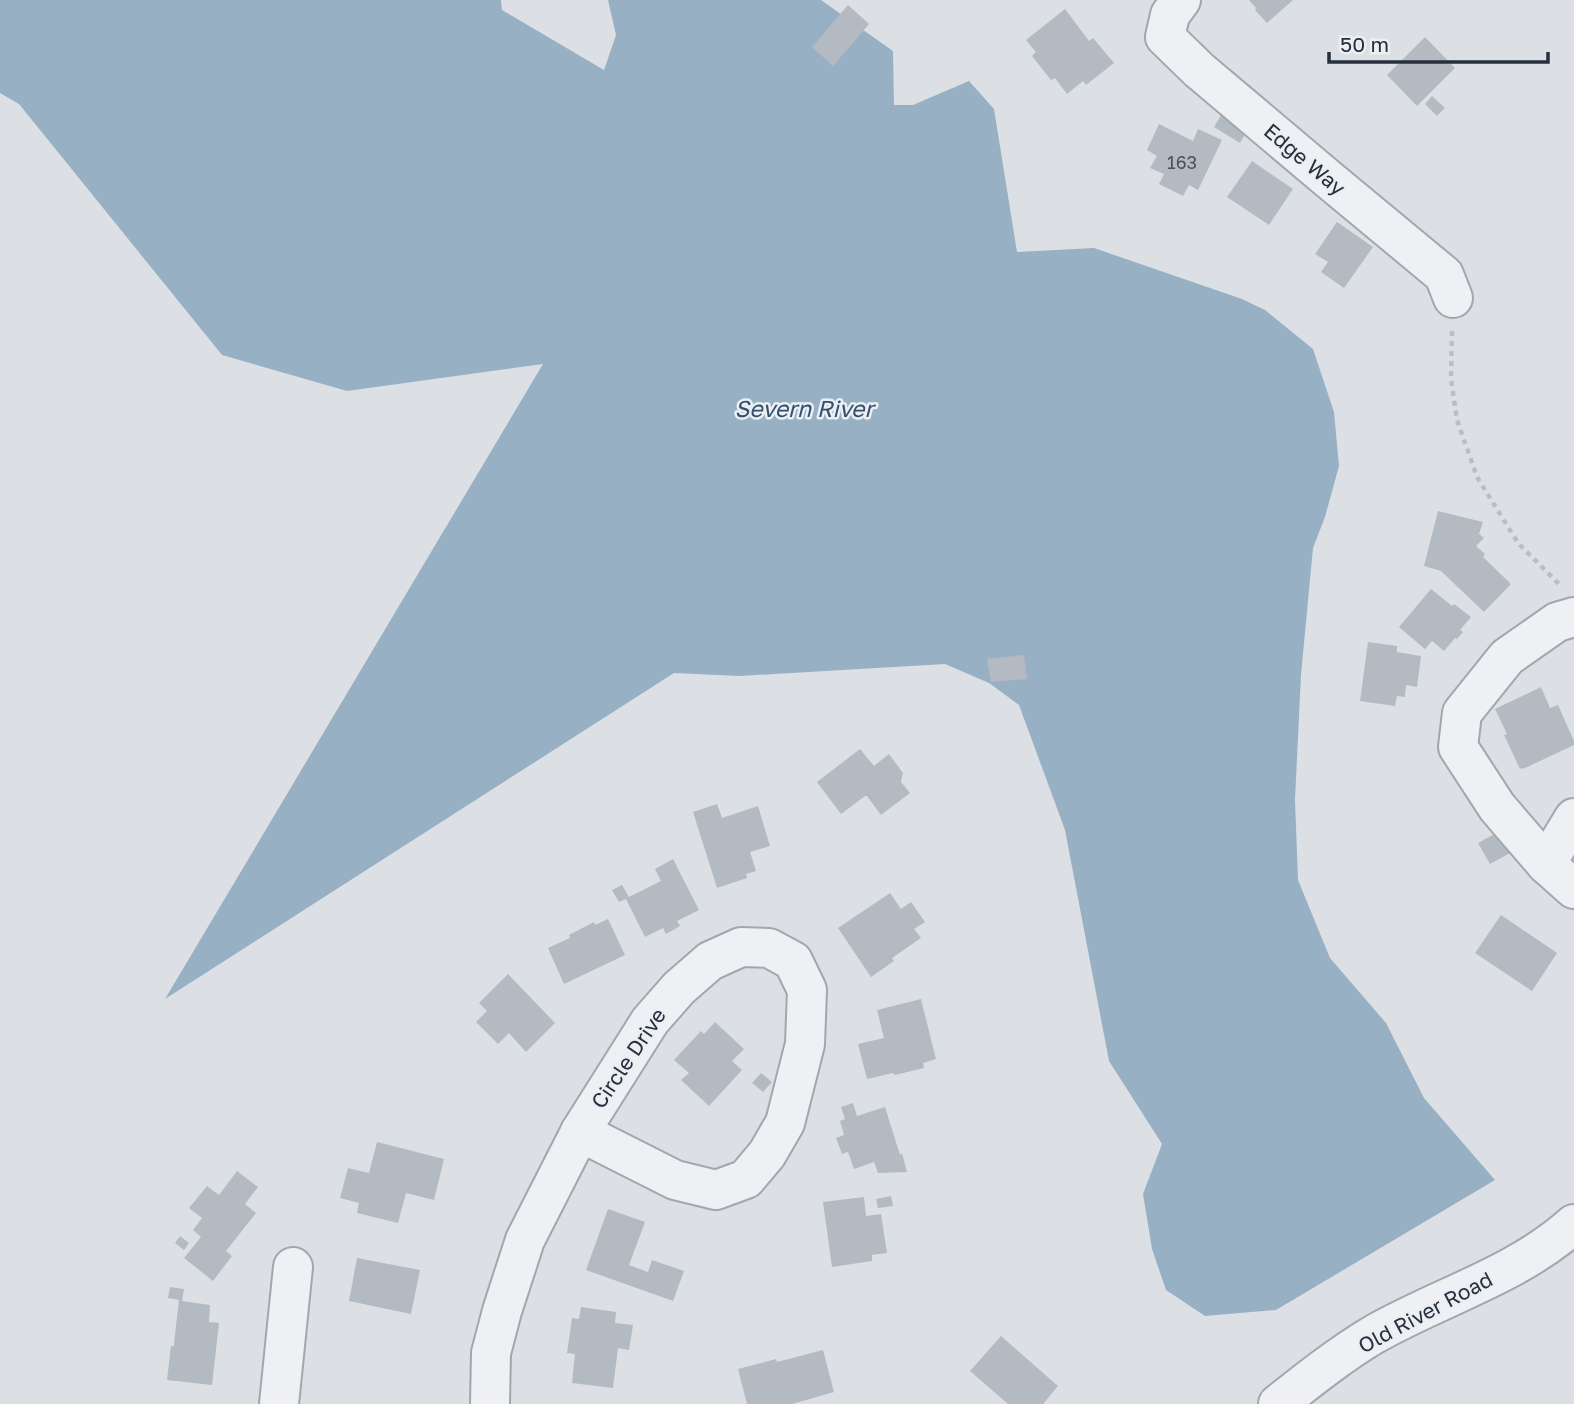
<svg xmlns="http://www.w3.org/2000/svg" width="1574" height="1404" viewBox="0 0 1574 1404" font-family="'Golos Text',sans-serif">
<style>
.water{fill:#98b0c4}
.building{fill:#b3bac2}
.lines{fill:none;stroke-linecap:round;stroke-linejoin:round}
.minor-casing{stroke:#a2a7af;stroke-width:42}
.path{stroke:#babec4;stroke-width:4.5;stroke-dasharray:5 5;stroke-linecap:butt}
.minor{stroke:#eef0f4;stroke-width:38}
.labels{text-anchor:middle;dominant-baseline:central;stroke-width:5;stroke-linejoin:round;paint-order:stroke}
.number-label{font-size:18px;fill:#49525d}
.street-label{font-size:21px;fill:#262f3b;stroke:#ebeff3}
.water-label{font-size:23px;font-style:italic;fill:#33506c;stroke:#ebeff3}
</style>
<rect width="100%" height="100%" fill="#dce0e5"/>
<path class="water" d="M0,0H501L502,10L604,70L616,35L608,0H821L893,51L894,105H913L969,81L994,109L1017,252L1094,248L1242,299L1265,310L1313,349L1334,412L1339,466L1325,517L1313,548L1301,675L1295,800L1298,880L1330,958L1386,1023L1424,1098L1495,1180L1276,1310L1205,1316L1166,1290L1152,1249L1143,1194L1162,1144L1109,1061L1065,830L1019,705L989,683L945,664L739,676L674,673L165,999L543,364L347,391L222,355L19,104L0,93Z"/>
<g class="building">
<path d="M1249,0H1293L1267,23L1255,10L1256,8Z"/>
<path d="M848,5L869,24L833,66L812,47Z"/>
<path d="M1065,9L1089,41L1093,38L1114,63L1086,85L1083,81L1067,94L1055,78L1051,80L1032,56L1036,52L1026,40Z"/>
<path d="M1425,37L1455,68L1417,106L1387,75Z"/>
<path d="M1432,96L1445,108L1437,116L1425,104Z"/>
<path d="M1224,110L1250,126L1240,143L1214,127Z"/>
<path d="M1159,124L1193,141L1198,129L1222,140L1198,190L1189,185L1183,196L1159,184L1164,174L1150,168L1157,156L1147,150Z"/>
<path d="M1252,161L1293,189L1269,225L1227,197Z"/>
<path d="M1337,222L1373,247L1344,288L1321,272L1328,262L1315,254Z"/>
<path d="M1438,511L1483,522L1479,534L1484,538L1476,546L1485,554L1483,557L1511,584L1484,612L1441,571L1424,566Z"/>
<path d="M1431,589L1452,606L1454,604L1471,617L1460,630L1463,632L1457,639L1455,638L1444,651L1432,641L1425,649L1399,627Z"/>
<path d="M1368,642L1397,646V652L1421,656L1417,687L1406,685L1405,697L1397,696L1395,706L1360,701Z"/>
<path d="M1024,655L1027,679L991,682L987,659Z"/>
<path d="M1541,687L1550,708L1558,705L1574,741V745L1523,769L1522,768L1520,769L1504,735L1507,734L1495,709Z"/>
<path d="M860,749L874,766L889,754L903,773L901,782L910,793L881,815L867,796H865L841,814L817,782Z"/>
<path d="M717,804L722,818L758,806L770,846L750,852L756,871L746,874L747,878L717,888L693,812Z"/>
<path d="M1498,832L1510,853L1490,864L1478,843Z"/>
<path d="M673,859L699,910L677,921L680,926L666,934L663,928L645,937L626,899L619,902L612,890L622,885L629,897L661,881L655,869Z"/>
<path d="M890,893L901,909L911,902L925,922L914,929L921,938L892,958L894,961L871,977L838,928Z"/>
<path d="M1501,915L1557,953L1532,991L1475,953Z"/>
<path d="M608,919L625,955L564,984L548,948L570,938L569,935L594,922L595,925Z"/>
<path d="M508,974L555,1023L526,1052L509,1033L498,1044L476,1022L487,1011L479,1003Z"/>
<path d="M921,999L936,1059L923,1063L924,1068L895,1075L893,1073L867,1079L858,1044L884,1038L877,1010Z"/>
<path d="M715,1022L744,1049L732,1061L742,1070L709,1106L681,1080L689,1073L674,1060L701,1031L704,1034Z"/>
<path d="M761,1073L772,1082L763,1092L752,1083Z"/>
<path d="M853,1103L857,1116L885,1107L900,1155L902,1153L907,1172L878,1173L874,1162L854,1169L848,1152L842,1154L836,1138L844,1135L840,1121L845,1119L841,1107Z"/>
<path d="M377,1142L444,1159L434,1200L406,1193L398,1223L357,1213L359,1203L340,1198L348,1168L369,1173Z"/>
<path d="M237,1171L258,1187L245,1204L256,1213L226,1251L232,1256L213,1281L184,1258L201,1237L193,1230L202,1218L189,1208L207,1186L219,1195Z"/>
<path d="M891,1196L893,1206L878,1208L876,1199Z"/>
<path d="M864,1197L866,1216L881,1214L887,1253L872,1255V1261L832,1267L823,1202Z"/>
<path d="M608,1209L645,1222L629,1265L648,1272L652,1260L684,1271L673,1301L586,1270Z"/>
<path d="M180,1236L189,1243L184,1250L175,1243Z"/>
<path d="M357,1258L420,1270L411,1314L349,1301Z"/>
<path d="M170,1287L184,1289L182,1301L210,1305L209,1322L219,1323L212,1385L167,1380L171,1346H174V1343L179,1300L168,1298Z"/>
<path d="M581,1307L616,1312L615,1323L633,1325L629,1350L618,1348L613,1388L572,1383L575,1354L567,1353L572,1318L579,1319Z"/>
<path d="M1001,1336L1058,1386L1043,1404H1008L970,1371Z"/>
<path d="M823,1350L834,1392L792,1404H747L738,1369L776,1359L777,1362Z"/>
</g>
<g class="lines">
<defs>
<g id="minor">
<path d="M1181,0L1170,15L1165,37L1199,70L1327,178L1444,275L1453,298"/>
<path d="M1574,818L1546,864L1574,889"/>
<path d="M1546,864L1497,807L1458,747L1462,713L1507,657L1557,622L1574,617"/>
<path d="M741,947L769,948L793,961L807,990L805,1044L785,1123L767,1154L746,1179L716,1190L675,1180L580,1132L650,1021L679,988L710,961Z"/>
<path d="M279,1404L293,1267"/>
<path d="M490,1404L491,1353L502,1311L525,1240L580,1132"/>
<path d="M1278,1404C1307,1381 1341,1354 1373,1335C1439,1297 1516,1276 1574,1224"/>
</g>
</defs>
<use href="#minor" class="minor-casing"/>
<path class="path" d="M1452,331L1451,379L1457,420L1477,477L1518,543L1561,586"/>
<use href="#minor" class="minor"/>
</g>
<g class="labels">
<g class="number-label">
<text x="1182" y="162">163</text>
</g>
<g class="street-label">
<text transform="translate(1305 159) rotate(40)">Edge Way</text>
<text transform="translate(628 1058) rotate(-56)">Circle Drive</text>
<text transform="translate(1425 1312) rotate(-28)">Old River Road</text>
</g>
<g class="water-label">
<text x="804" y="408">Severn River</text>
</g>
</g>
<path d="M1329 52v10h219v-10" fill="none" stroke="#262f3b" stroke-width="3.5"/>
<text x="1340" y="52" font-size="21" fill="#262f3b" stroke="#ebeff3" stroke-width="5" paint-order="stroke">50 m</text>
</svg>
